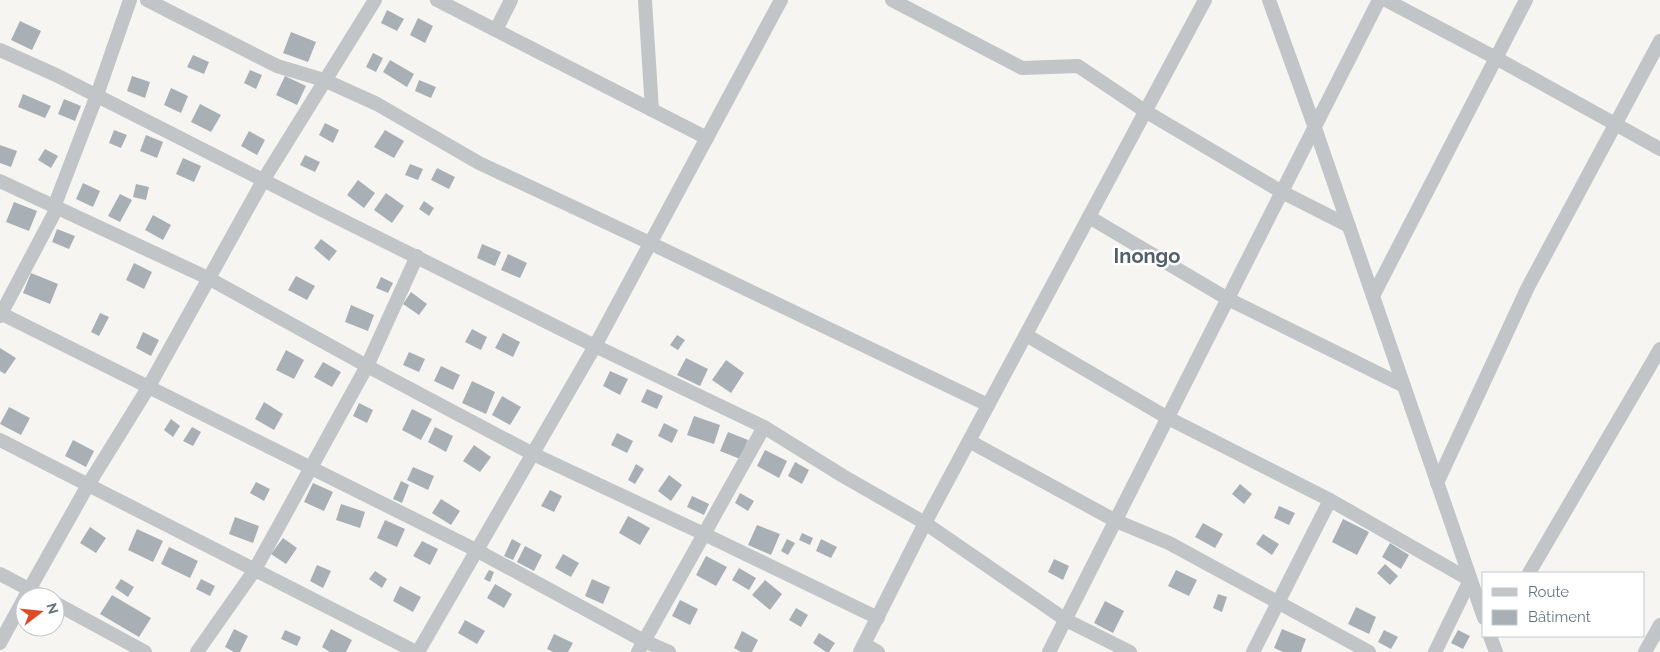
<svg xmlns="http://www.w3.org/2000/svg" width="1660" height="652" viewBox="0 0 1660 652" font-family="Raleway,sans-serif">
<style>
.building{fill:#a8b0b5}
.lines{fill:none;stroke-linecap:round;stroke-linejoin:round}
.minor{stroke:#c1c5c8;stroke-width:14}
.labels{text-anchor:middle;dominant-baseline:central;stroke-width:5;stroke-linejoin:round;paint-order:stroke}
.district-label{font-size:20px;font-weight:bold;fill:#536068;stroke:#fff}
</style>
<rect width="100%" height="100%" fill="#f6f5f2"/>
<g class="building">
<path d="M387,10L404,19L397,31L381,23Z"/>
<path d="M418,18L433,26L425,43L410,35Z"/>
<path d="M20,21L41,31L32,50L11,40Z"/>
<path d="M291,32L316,42L308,62L283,53Z"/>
<path d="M373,53L383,58L376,72L366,67Z"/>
<path d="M193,55L209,62L204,74L187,67Z"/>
<path d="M390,60L414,74L407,87L383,72Z"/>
<path d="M250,70L262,75L256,89L244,83Z"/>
<path d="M132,76L150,82L145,98L127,91Z"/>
<path d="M285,76L306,86L297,105L276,95Z"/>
<path d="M419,80L436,87L431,98L415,91Z"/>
<path d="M171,88L188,96L181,113L164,105Z"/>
<path d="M23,94L51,106L45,118L18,107Z"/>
<path d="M64,99L81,106L75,121L58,114Z"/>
<path d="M200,104L221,115L211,132L191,122Z"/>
<path d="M325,123L339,130L333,143L319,135Z"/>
<path d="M114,130L127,135L121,148L109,143Z"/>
<path d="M385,130L404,141L394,158L374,147Z"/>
<path d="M249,131L265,140L257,155L241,146Z"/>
<path d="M146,135L163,142L157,158L140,151Z"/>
<path d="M0,145L17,151L11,167L0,163Z"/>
<path d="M45,149L58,156L51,168L38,160Z"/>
<path d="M305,155L320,162L315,172L300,165Z"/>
<path d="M183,158L201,166L194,182L176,174Z"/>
<path d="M410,164L423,169L418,180L405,175Z"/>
<path d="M437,168L455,177L449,189L431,180Z"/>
<path d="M358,180L375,193L364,208L347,195Z"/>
<path d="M83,183L100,191L93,207L76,199Z"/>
<path d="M136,184L149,187L146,200L133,197Z"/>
<path d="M386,193L404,206L392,223L374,210Z"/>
<path d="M120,194L132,200L120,222L108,216Z"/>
<path d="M424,201L434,208L429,216L419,209Z"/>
<path d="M14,202L37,211L29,231L6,222Z"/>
<path d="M153,215L171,225L163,240L145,230Z"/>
<path d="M57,229L75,236L69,249L52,242Z"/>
<path d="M321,239L337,251L329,261L314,248Z"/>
<path d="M482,244L501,252L495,266L477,258Z"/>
<path d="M508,254L527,263L520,278L501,270Z"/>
<path d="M134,263L152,272L144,289L126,280Z"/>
<path d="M31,273L58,284L50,304L23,293Z"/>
<path d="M296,276L315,286L307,300L288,290Z"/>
<path d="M381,277L393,283L388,293L376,288Z"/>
<path d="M411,292L427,304L419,315L403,304Z"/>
<path d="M351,305L374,315L368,331L345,322Z"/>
<path d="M100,313L109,317L99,336L91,332Z"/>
<path d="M472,329L487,337L481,350L465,342Z"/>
<path d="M143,332L159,340L151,356L136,348Z"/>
<path d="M503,333L520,342L513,357L495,348Z"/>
<path d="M677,335L685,340L678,350L670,345Z"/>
<path d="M0,348L16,358L5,374L0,371Z"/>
<path d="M286,350L304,360L294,379L276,370Z"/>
<path d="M409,352L425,359L419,372L403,365Z"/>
<path d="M686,358L708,369L700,386L677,375Z"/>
<path d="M726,360L744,373L731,393L712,380Z"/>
<path d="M323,362L341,372L332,387L314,377Z"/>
<path d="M441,366L460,375L453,390L434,381Z"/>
<path d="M610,371L628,379L620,395L603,386Z"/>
<path d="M472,381L495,392L486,414L462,403Z"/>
<path d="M647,389L663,396L657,409L641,402Z"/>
<path d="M502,396L521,407L510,425L492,415Z"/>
<path d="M264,402L283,414L274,430L255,419Z"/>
<path d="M359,403L373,410L367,423L353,416Z"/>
<path d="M9,407L30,418L21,435L0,424Z"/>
<path d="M412,409L432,419L421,440L402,430Z"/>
<path d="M694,416L720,425L714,444L687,435Z"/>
<path d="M171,419L180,426L173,437L164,430Z"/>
<path d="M664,423L678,430L672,443L658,436Z"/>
<path d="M192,427L201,432L193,446L183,441Z"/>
<path d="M435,427L453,436L446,452L428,442Z"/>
<path d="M728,432L748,440L740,459L720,451Z"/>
<path d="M617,433L633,441L627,453L611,445Z"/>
<path d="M73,440L94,451L86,467L65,456Z"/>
<path d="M474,445L491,457L480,472L463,461Z"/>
<path d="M765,450L787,461L779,478L757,466Z"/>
<path d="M795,462L809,470L802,484L788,476Z"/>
<path d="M636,464L644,469L635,484L628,480Z"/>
<path d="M413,467L434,476L428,490L407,480Z"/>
<path d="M669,475L682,485L671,501L658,491Z"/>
<path d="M401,481L409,485L402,503L393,499Z"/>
<path d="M256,482L270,489L264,501L250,493Z"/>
<path d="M313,483L333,492L324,511L304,502Z"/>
<path d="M1240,484L1252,494L1244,504L1232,494Z"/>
<path d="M550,490L562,496L554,512L541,506Z"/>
<path d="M740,493L754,501L748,511L735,503Z"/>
<path d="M692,496L709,504L704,515L687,507Z"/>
<path d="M441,499L460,511L451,525L432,513Z"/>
<path d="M341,504L365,512L360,528L336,520Z"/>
<path d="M1279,506L1295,513L1289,525L1274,518Z"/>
<path d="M628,516L650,528L640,545L619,533Z"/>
<path d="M235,517L259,526L253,543L229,534Z"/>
<path d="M1343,519L1369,532L1357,555L1332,542Z"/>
<path d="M385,520L405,529L397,547L377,538Z"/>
<path d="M1203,523L1223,534L1215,548L1195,537Z"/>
<path d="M757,525L780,534L771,555L748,545Z"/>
<path d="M90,527L106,538L96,553L80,543Z"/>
<path d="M137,529L163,541L153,562L128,550Z"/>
<path d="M802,533L813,538L810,545L799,540Z"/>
<path d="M1263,534L1279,544L1272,555L1256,544Z"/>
<path d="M283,538L297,548L286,564L271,554Z"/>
<path d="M512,539L521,544L513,560L504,556Z"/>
<path d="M787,539L795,543L788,555L781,551Z"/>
<path d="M821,539L837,547L831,558L816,551Z"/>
<path d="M422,541L438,549L430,565L413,556Z"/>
<path d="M1390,543L1409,555L1401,569L1382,557Z"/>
<path d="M525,546L542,555L534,571L517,562Z"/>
<path d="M169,547L198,561L190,578L161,564Z"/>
<path d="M563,554L579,563L571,577L555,568Z"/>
<path d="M706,556L727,567L716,586L696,575Z"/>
<path d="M1054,559L1069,566L1063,580L1048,572Z"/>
<path d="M1385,564L1398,576L1390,585L1377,573Z"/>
<path d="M317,565L331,571L323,588L310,581Z"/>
<path d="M739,568L756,578L749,590L732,580Z"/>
<path d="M489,570L494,572L490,582L484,579Z"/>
<path d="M1176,570L1197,580L1189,596L1168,586Z"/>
<path d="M375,571L387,579L382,588L369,579Z"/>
<path d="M121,579L134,587L128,597L115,588Z"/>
<path d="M201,579L215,586L210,596L196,589Z"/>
<path d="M592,579L610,587L603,604L585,596Z"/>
<path d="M765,580L782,594L770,610L752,595Z"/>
<path d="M495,584L512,594L504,608L487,598Z"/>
<path d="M400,586L421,597L413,612L393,601Z"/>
<path d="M1218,594L1227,597L1222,612L1213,608Z"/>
<path d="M112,595L151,618L139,637L100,614Z"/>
<path d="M680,600L698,609L690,625L672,616Z"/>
<path d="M1105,601L1124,611L1113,633L1094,623Z"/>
<path d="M1356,607L1376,617L1369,634L1348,624Z"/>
<path d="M796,608L808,615L801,627L789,620Z"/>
<path d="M465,620L485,631L477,644L458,633Z"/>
<path d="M234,629L248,636L240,652H234L225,647Z"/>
<path d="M331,629L352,640L346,652H330L322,647Z"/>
<path d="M1282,629L1306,639L1301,652H1283L1274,648Z"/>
<path d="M285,630L301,637L297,646L281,639Z"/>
<path d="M1384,630L1398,637L1391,649L1378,642Z"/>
<path d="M1458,630L1470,636L1463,649L1451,643Z"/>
<path d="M742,631L758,640L752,652H741L734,648Z"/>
<path d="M819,633L835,643L829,652H826L813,643Z"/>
<path d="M554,634L573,643L568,652H553L547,649Z"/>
</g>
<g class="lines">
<g class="minor">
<path d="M147,0L277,66L324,80L377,104L479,163L650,243L988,405"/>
<path d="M437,0L707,138"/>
<path d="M645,0L652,110"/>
<path d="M892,0L1022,68L1078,66L1145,111L1282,192L1349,226"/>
<path d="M1269,0L1315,128L1484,618"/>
<path d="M1386,0L1496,58L1660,149"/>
<path d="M496,30L511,0"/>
<path d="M0,50L56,75L324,211L595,346L764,427L843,476L925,523L1066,620L1130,652"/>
<path d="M0,181L208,278L367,366L533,454L704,534L878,618"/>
<path d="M54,207L97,95L130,0"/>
<path d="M1089,217L1228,299L1404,386"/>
<path d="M1373,296L1526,0"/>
<path d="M0,313L476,550L644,641L669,652"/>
<path d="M0,316L57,208"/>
<path d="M1026,335L1168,418L1330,500L1470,580L1435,652"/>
<path d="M0,440L416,652"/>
<path d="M969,441L1116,521L1169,543L1369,652"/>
<path d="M1437,483L1528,287L1660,41"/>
<path d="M1529,573L1660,349"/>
<path d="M0,574L44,597"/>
<path d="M25,597L88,485L148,388L264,179L375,0"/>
<path d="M55,603L145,652"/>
<path d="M1490,636L1496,652"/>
<path d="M0,643L25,597"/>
<path d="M864,644L878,652"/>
<path d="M197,652L254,571L367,366L417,256"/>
<path d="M418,652L595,346L781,0"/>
<path d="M638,652L764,427"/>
<path d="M860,652L925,523L1205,0"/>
<path d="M1049,652L1379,0"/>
<path d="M1253,652L1330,500"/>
<path d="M1645,652L1660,625"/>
</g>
</g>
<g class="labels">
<g class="district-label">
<text x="1147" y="256">Inongo</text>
</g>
</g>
<rect x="1482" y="572" width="162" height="65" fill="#ffffff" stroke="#c1c9cd"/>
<rect x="1492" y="588" width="25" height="8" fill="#c1c5c8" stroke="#c1c9cd"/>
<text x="1528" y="597" font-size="15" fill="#657782">Route</text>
<rect x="1492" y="610" width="25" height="15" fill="#a8b0b5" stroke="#c1c9cd"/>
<text x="1528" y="622" font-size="15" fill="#657782">Bâtiment</text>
<g transform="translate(40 612) rotate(74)"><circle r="24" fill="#ffffff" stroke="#c1c9cd"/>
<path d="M0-4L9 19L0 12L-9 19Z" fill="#dd4b2a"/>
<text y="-8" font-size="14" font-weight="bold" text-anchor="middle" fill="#657782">N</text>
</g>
</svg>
